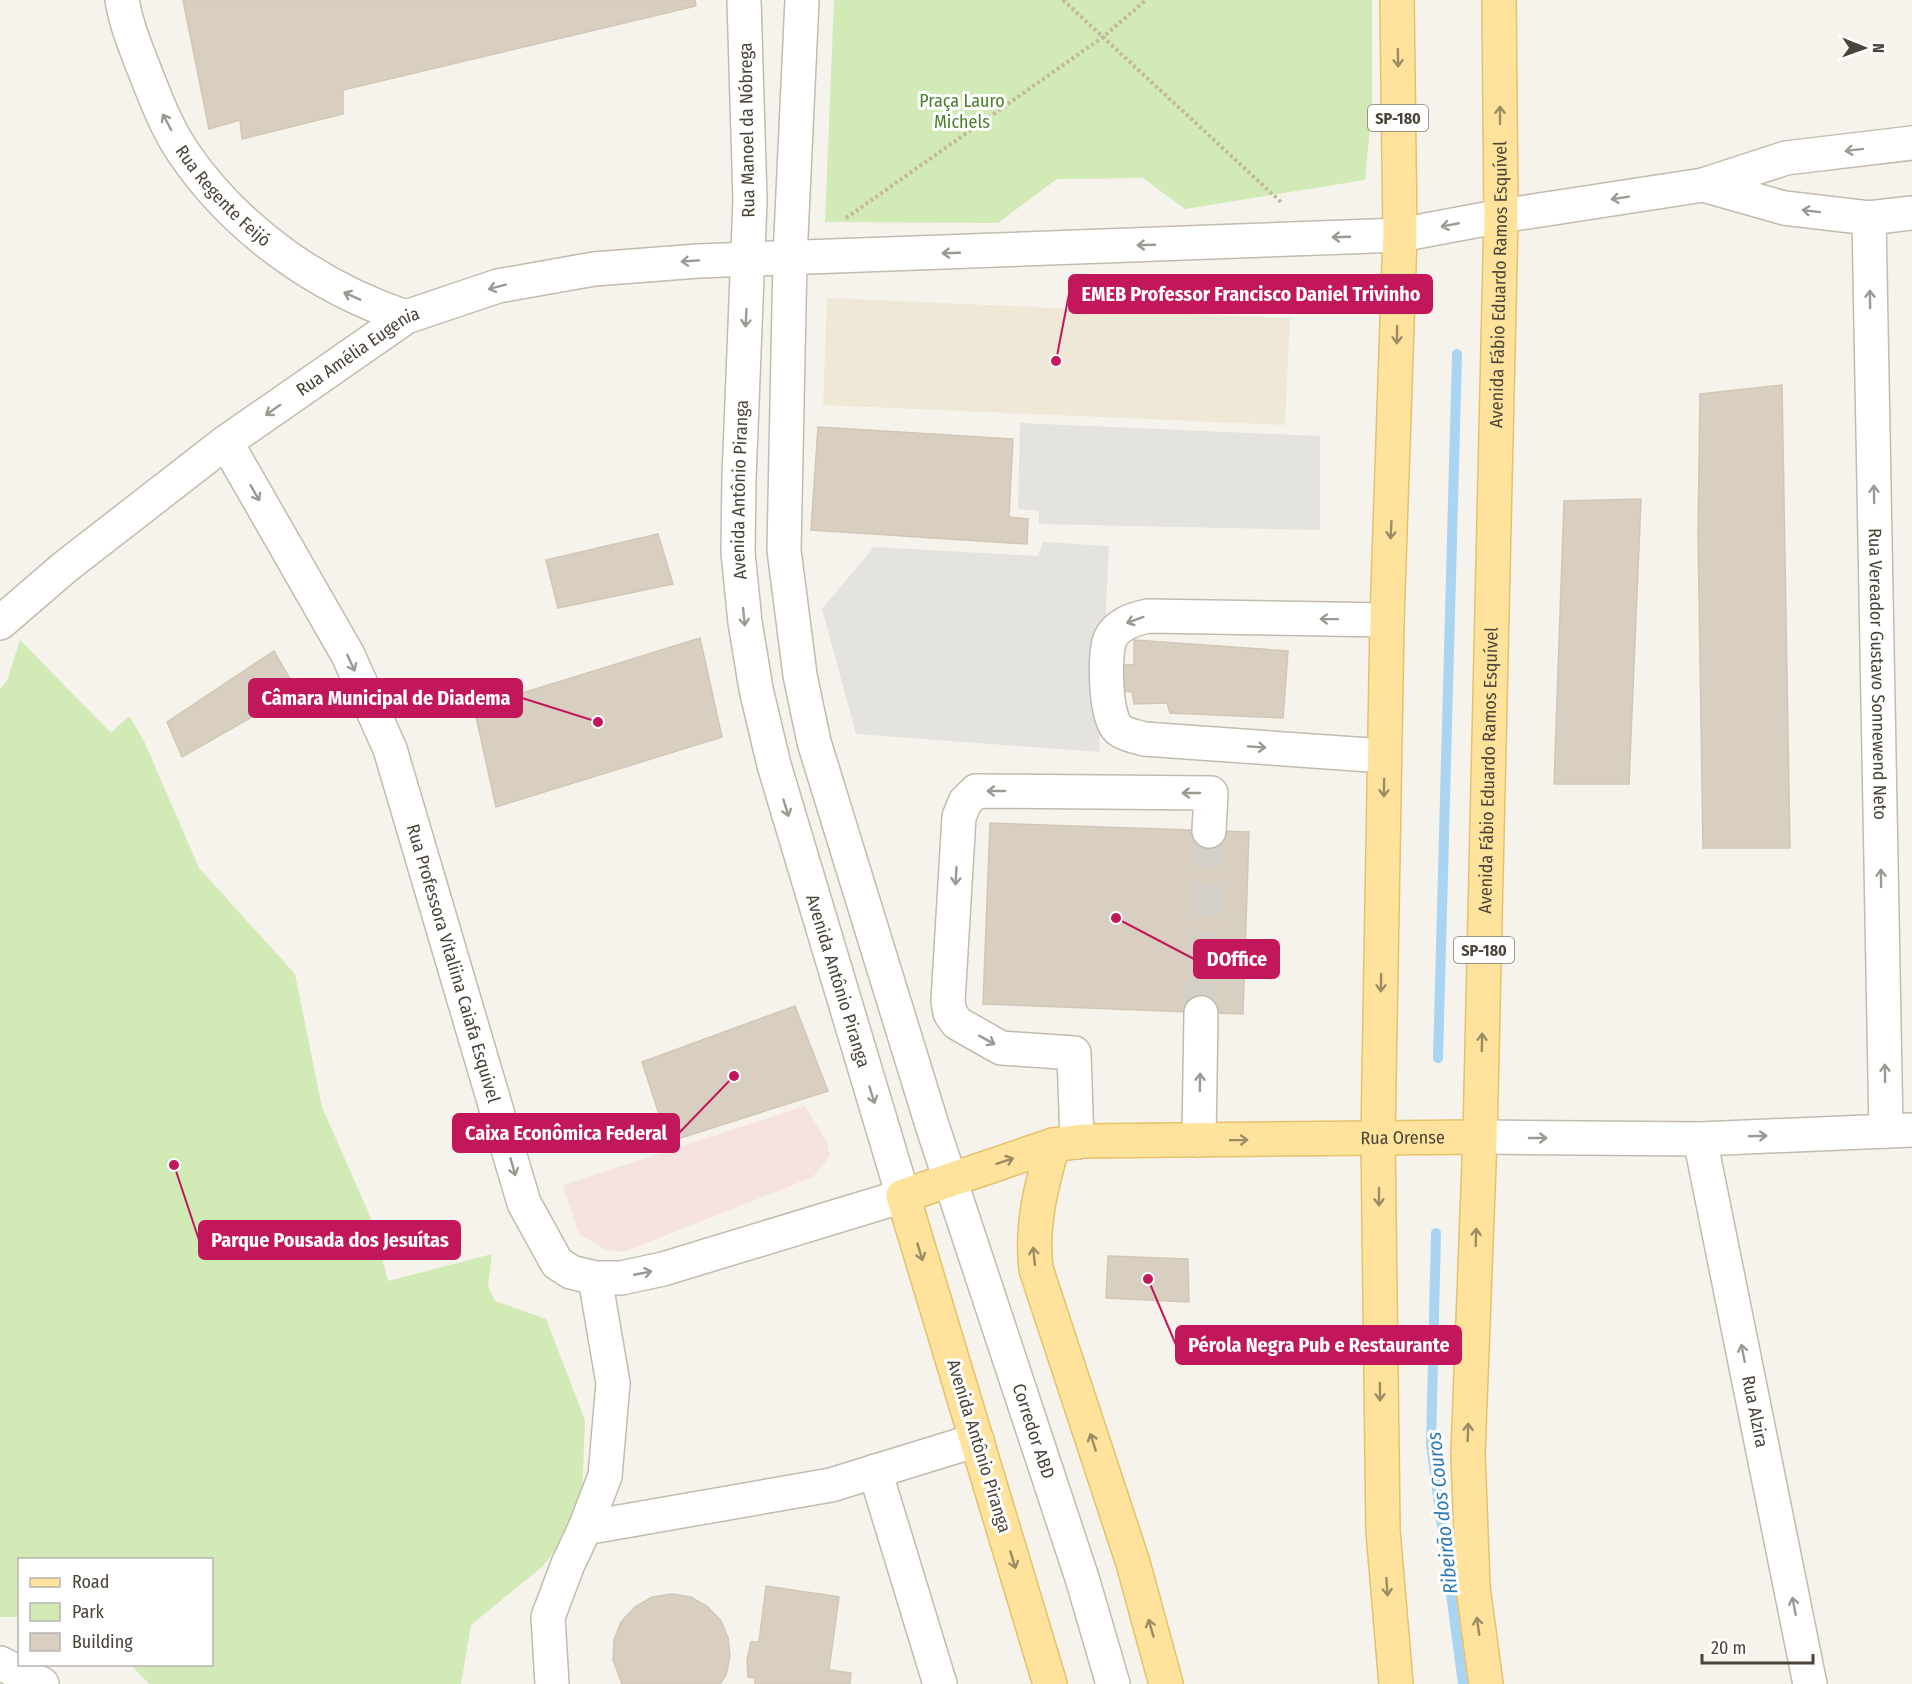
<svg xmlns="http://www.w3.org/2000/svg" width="1912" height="1684" viewBox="0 0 1912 1684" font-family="'Fira Sans Condensed',sans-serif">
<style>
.education{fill:#efe8d6}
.medical{fill:#f6e3e0}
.green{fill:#d2eab5}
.parking{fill:#e5e3e0}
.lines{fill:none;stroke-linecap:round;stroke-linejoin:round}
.stream{stroke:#a9d4f2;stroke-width:10}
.building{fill:#d8cfc1;stroke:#d3c7b4;stroke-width:1.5}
.minor-tunnel{stroke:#d4d0c8;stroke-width:33;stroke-dasharray:33 16;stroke-linecap:butt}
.minor-casing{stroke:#c2bbae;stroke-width:36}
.major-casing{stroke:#e6c16a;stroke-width:36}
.path{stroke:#c4b79f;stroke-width:4;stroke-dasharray:3 3;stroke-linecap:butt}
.minor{stroke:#fff;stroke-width:33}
.major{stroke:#ffe39c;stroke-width:33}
.oneway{stroke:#9c8c66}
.oneway2{stroke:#9c9892}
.labels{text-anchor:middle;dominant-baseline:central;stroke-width:6;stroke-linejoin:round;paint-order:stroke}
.shield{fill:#fff;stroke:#817c74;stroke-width:1.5}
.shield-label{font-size:16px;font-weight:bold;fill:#4b4439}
.park-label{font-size:18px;fill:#4a7f2a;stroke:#fff}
.street-label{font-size:18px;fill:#4b4439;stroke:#fff}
.water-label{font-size:20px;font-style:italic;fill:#2e7ab2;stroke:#fff}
.leader{fill:none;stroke:#c2185b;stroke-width:2}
.callout-dot{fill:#c2185b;stroke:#fff;stroke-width:2}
.callout{fill:#c2185b;stroke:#c2185b;stroke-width:2}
.callout-label{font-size:20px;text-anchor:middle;font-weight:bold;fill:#fff}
</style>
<rect width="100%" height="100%" fill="#f6f3ec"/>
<path class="education" d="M827,298L1290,318L1285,425L823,405Z"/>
<path class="medical" d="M805,1106L827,1142L830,1156L813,1177L624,1252L604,1249L579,1234L563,1185Z"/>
<g class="green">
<path d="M834,0H1372V106L1365,180L1185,209L1143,178L1057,179L998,223L825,222Z"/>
<path d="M20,640L111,733L129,716L144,741L199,868L295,974L322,1107L373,1223L388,1281L492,1254L488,1286L495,1301L546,1319L585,1420L582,1496L564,1538L543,1566L471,1625L461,1684H149L131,1665L212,1664V1560H20L19,1617H0V689L7,681Z"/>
</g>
<g class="parking">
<path d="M1020,423L1320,436V530L1039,524V511L1018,509Z"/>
<path d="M1043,542L1109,546L1099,752L856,734L822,609L874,547L1038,556Z"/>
</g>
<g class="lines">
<g class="stream">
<path d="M1438,1058L1457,354"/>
<path d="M1436,1233L1431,1444L1463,1684"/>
</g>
</g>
<g class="building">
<path d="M183,0H695L696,6L343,90V114L242,139L240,120L209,129Z"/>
<path d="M1782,385L1790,848H1703L1698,534L1700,394Z"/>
<path d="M818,427L1013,439L1009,517L1028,519L1027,544L811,530Z"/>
<path d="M1641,499L1629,784H1554L1564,501Z"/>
<path d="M658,534L673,584L558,608L546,560Z"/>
<path d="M700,638L722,737L496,807L474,708Z"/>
<path d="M1134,640L1288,651L1283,718L1170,713L1167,703L1134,704L1132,692L1113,690L1116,664L1134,665Z"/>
<path d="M274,651L297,691L182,757L167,722Z"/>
<path d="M990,823L1249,832L1243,1014L983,1004Z"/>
<path d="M795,1006L828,1091L668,1142L642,1062Z"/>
<path d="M1108,1256L1188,1259L1189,1302L1106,1298Z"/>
<path d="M766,1586L839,1597L829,1670L851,1673L850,1684H755V1678L748,1677L747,1660L751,1642H759Z"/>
<path d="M672,1594L691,1597L708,1607L721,1621L728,1638L730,1656L726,1675L720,1684H622L613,1660L614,1640L621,1622L635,1607L652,1597Z"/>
</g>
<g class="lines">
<path class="minor-tunnel" d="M1201,1013L1209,831"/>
<defs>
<g id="minor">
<path id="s1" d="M122,0C126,24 135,46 144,69C155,97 166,127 183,152C235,229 318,288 406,317"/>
<path id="s2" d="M802,0L790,258L784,550L800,675L814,742L932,1125L1082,1578L1113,1684"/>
<path d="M1703,185L1786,158L1912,143"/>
<path id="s3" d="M1869,218L1886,1131"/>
<path id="s4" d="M226,442L348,655L390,749L524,1203L557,1263L571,1272L595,1278H621L663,1269L903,1196L774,765L756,689L745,622L738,553L739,478L750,200L744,0"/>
<path id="s5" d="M0,623L65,567L226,442L406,317L498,286L594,269L698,261L1400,235L1501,216L1703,185L1784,208L1869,218L1912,213"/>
<path d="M1384,756L1144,739C1135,736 1125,735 1118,729C1105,717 1104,656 1110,639C1117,624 1134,619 1148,616L1387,620"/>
<path d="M1480,1137L1700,1139L1912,1130"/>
<path id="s6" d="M1700,1139L1810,1684"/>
<path d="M1199,1140L1201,1013"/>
<path d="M1077,1142L1074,1053L1001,1048L957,1023L950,1013L948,1001L959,817L965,802L976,791L1211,793L1209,831"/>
<path d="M875,1471L940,1684"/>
<path d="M585,1528L605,1476L613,1383L595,1278"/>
<path d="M0,1663L42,1684"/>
<path d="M552,1684L548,1617L568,1564L585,1528L831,1485L977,1440"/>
</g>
<g id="major">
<path d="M1053,1145C1041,1187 1031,1225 1036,1269L1133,1563L1166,1684"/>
<path id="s7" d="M1050,1684L903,1196L1053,1145L1083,1141L1480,1137"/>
<path d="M1396,1684L1383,1531L1378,1138L1387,620L1400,235L1397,0"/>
<path id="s8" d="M1486,1684L1473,1587L1468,1454L1480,1137L1501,216L1499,0"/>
</g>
</defs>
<use href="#minor" class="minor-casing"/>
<use href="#major" class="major-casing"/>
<g class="path">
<path d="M1063,0L1282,203"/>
<path d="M846,218L1103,37L1146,0"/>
</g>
<use href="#minor" class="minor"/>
<use href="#major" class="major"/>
</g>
<defs><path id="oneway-shaft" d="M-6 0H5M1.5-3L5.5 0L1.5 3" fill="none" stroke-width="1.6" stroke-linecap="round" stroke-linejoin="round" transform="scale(1.5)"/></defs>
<g class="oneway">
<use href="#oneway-shaft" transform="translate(1398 58) rotate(89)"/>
<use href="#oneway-shaft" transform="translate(1500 115) rotate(-90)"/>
<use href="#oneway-shaft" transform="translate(1397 335) rotate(91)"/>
<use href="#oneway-shaft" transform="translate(1391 530) rotate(93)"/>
<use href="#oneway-shaft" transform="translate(1384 788) rotate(91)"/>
<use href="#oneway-shaft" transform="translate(1381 983) rotate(91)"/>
<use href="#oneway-shaft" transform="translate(1482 1042) rotate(-89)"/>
<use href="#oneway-shaft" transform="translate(1239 1140) rotate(-1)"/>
<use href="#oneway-shaft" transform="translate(1005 1161) rotate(-19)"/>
<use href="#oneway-shaft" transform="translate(1379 1197) rotate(90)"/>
<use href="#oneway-shaft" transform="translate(1476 1237) rotate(-88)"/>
<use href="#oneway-shaft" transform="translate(920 1252) rotate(73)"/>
<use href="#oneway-shaft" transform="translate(1034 1256) rotate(-96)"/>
<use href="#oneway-shaft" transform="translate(1380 1392) rotate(89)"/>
<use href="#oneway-shaft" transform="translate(1468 1432) rotate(-88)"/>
<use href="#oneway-shaft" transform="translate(1093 1442) rotate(-108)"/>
<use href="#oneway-shaft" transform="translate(1013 1560) rotate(73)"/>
<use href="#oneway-shaft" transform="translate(1387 1587) rotate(86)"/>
<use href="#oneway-shaft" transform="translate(1478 1626) rotate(-98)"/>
<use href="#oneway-shaft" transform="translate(1151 1628) rotate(-106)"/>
</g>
<g class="oneway2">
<use href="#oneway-shaft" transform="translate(167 122) rotate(-118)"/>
<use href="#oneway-shaft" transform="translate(1854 150) rotate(173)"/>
<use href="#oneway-shaft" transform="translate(1620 198) rotate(171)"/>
<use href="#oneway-shaft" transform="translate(1811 211) rotate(-173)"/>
<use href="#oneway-shaft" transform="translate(1450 225) rotate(169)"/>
<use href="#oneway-shaft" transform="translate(1341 237) rotate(178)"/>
<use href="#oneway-shaft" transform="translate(1146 245) rotate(178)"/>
<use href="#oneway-shaft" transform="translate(951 253) rotate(178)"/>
<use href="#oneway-shaft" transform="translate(690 261) rotate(176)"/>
<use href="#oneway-shaft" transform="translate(497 287) rotate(165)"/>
<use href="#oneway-shaft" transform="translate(352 296) rotate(-156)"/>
<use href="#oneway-shaft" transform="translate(1870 299) rotate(-91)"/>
<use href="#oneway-shaft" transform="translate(746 318) rotate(93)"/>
<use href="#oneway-shaft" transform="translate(273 410) rotate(145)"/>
<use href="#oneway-shaft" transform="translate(255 493) rotate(60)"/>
<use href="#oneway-shaft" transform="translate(1874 494) rotate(-91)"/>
<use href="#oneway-shaft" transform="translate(744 617) rotate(84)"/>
<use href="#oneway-shaft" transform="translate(1329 619) rotate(-179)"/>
<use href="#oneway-shaft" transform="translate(1135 620) rotate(160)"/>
<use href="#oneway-shaft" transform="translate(351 663) rotate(65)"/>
<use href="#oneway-shaft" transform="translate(1257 747) rotate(4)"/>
<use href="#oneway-shaft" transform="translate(996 791) rotate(-180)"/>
<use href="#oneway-shaft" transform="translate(1191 793) rotate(-180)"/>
<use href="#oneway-shaft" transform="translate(786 808) rotate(73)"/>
<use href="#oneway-shaft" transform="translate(956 876) rotate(93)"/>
<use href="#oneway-shaft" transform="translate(1881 878) rotate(-91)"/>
<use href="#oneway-shaft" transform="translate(987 1040) rotate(29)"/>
<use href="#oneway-shaft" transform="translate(1885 1073) rotate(-91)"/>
<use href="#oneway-shaft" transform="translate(1200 1082) rotate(-89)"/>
<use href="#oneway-shaft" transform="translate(872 1095) rotate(73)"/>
<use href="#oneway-shaft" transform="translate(1758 1136) rotate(-2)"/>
<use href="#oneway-shaft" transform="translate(1538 1138)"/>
<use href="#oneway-shaft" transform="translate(513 1167) rotate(74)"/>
<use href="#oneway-shaft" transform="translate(643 1273) rotate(-11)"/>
<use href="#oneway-shaft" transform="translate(1743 1353) rotate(-101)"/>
<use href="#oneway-shaft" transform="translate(1794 1606) rotate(-101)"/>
</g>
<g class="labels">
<g class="shield">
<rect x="1368" y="105" width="60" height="26" rx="4.5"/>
<rect x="1454" y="937" width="60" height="26" rx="4.5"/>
</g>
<g class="shield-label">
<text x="1398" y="118">SP-180</text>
<text x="1484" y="950">SP-180</text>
</g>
<g class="park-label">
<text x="962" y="101">Praça Lauro<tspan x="962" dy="21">Michels</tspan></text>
</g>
<g class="street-label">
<text transform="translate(747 130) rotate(-91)">Rua Manoel da Nóbrega</text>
<text stroke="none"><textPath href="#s1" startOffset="224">Rua Regente Feijó</textPath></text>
<text stroke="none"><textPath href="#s8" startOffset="1401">Avenida Fábio Eduardo Ramos Esquível</textPath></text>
<text stroke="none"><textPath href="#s5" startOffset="450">Rua Amélia Eugenia</textPath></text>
<text stroke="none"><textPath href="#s4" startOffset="1980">Avenida Antônio Piranga</textPath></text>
<text stroke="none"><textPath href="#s3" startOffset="456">Rua Vereador Gustavo Sonnewend Neto</textPath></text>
<text stroke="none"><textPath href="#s8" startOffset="915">Avenida Fábio Eduardo Ramos Esquível</textPath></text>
<text stroke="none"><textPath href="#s4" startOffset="572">Rua Professora Vitaliina Caiafa Esquivel</textPath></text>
<text transform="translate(838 981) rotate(73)">Avenida Antônio Piranga</text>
<text stroke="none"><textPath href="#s7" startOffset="1018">Rua Orense</textPath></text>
<text stroke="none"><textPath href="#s6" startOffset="278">Rua Alzira</textPath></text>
<text stroke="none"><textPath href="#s2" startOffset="1468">Corredor ABD</textPath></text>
<text transform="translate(979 1446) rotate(73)">Avenida Antônio Piranga</text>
</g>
<g class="water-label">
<text transform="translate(1442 1513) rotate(-96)">Ribeirão dos Couros</text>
</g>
</g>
<path class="leader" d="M1056 361L1069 294M598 722L522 698M1116 918L1194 959M734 1076L679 1133M174 1165L199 1240M1148 1279L1176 1345"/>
<g class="callout-dot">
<circle cx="1056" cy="361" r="6"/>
<circle cx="598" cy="722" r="6"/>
<circle cx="1116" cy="918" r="6"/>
<circle cx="734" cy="1076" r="6"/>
<circle cx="174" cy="1165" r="6"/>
<circle cx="1148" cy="1279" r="6"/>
</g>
<g class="callout">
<rect x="1069" y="275" width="363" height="38" rx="6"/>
<rect x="249" y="679" width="273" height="38" rx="6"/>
<rect x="1194" y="940" width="85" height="38" rx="6"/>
<rect x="453" y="1114" width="226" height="38" rx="6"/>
<rect x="199" y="1221" width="261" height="38" rx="6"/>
<rect x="1176" y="1326" width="285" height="38" rx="6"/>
</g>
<g class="callout-label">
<text x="1251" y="301">EMEB Professor Francisco Daniel Trivinho</text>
<text x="386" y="705">Câmara Municipal de Diadema</text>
<text x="1237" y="966">DOffice</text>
<text x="566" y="1140">Caixa Econômica Federal</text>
<text x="330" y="1247">Parque Pousada dos Jesuítas</text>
<text x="1319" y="1352">Pérola Negra Pub e Restaurante</text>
</g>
<rect x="18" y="1558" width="195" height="108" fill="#ffffff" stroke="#b7b4b0" stroke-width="1.5"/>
<rect x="30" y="1578" width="30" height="9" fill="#ffe39c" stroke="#b7b4b0" stroke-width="1.5"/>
<text x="72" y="1588" font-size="18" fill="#4b4439">Road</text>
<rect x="30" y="1603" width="30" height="18" fill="#d2eab5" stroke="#b7b4b0" stroke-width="1.5"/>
<text x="72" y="1618" font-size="18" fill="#4b4439">Park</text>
<rect x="30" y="1633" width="30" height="18" fill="#d8cfc1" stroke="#b7b4b0" stroke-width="1.5"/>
<text x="72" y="1648" font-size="18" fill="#4b4439">Building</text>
<g transform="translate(1864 48) rotate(91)" stroke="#ffffff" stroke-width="4.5" paint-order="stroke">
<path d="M0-4.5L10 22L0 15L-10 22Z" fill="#4b4439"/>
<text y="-9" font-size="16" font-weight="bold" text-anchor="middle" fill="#4b4439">N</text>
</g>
<path d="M1702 1654v9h111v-9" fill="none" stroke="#4b4439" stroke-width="3"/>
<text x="1711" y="1654" font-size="18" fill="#4b4439" stroke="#ffffff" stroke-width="4.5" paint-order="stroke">20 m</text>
</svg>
